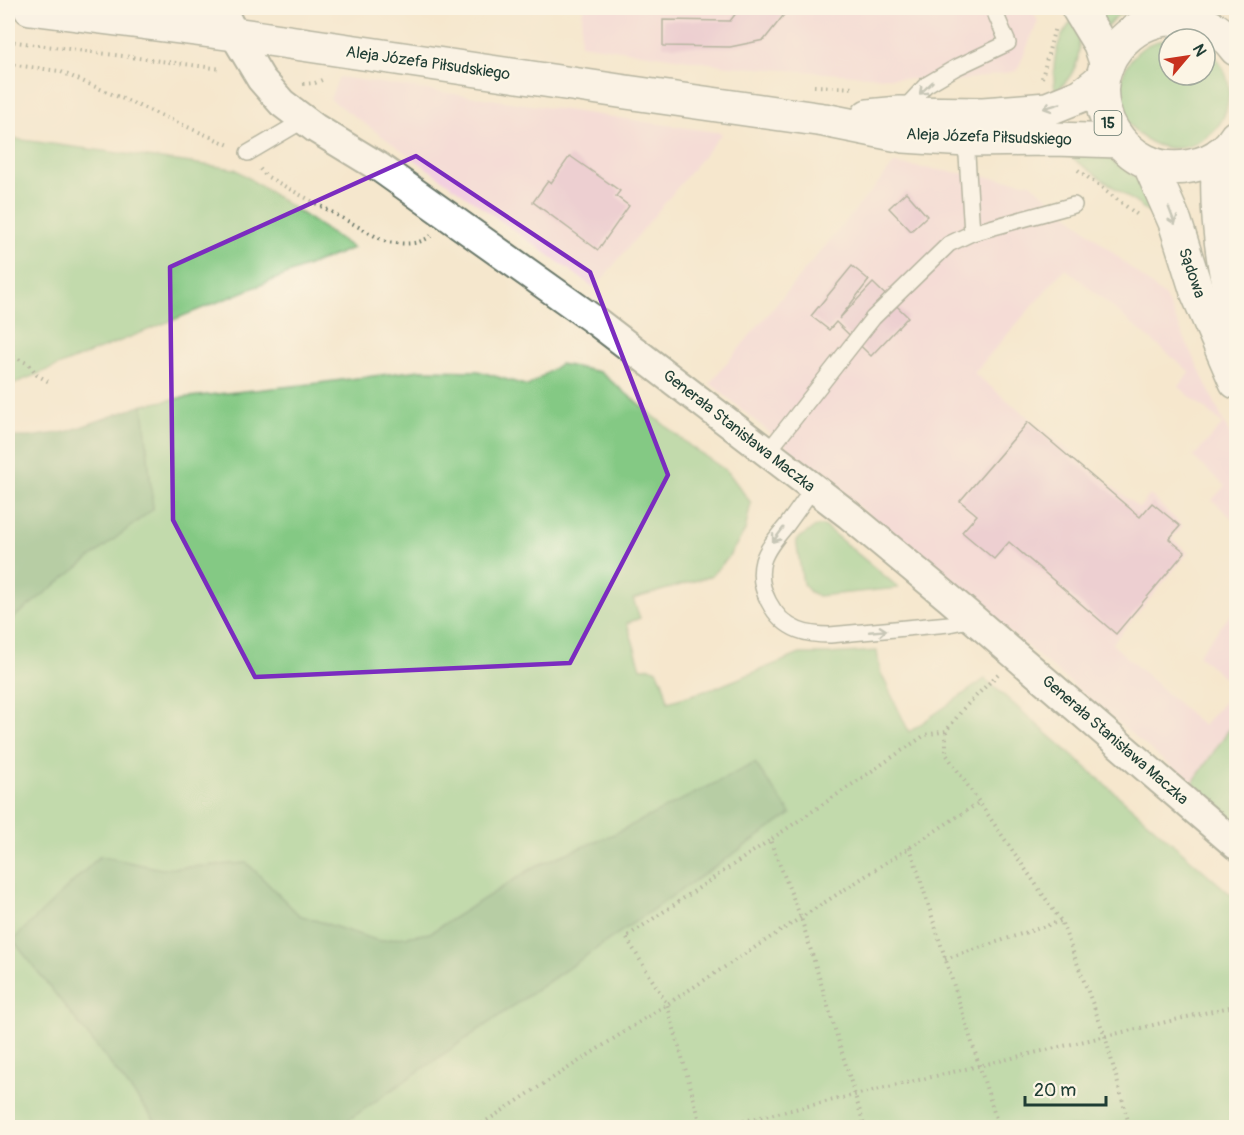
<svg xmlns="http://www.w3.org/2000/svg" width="1244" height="1135" viewBox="0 0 1244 1135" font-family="Pangolin,sans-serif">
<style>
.built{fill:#f3cfe0}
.green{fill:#84c984;stroke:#52835c;stroke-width:1.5}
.forest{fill:#6bad72;stroke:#457553;stroke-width:1.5}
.building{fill:#e2b1d5}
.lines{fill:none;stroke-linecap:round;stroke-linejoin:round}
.lane-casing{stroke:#6a786a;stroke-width:18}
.street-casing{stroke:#6a786a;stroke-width:32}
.secondary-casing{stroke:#6a786a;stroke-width:36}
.primary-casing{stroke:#6a786a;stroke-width:36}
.path{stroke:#6a786a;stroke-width:4;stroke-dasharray:1.5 4.5;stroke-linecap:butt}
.lane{stroke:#fff;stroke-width:15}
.street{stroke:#fff;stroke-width:28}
.secondary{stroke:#fff;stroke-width:33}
.primary{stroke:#fff;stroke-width:33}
.oneway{stroke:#8f9e9a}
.marked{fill:none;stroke:#7b2cbf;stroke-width:4.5;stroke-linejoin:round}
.labels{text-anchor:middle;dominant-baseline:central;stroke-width:4.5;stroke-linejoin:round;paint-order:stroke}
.shield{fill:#fcf5e5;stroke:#617469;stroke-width:1.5}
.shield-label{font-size:15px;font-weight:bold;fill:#1f3d34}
.street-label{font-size:16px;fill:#1f3d34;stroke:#fcf5e5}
</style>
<rect width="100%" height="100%" fill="#fcf5e5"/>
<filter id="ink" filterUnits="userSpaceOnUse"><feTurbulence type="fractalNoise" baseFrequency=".0167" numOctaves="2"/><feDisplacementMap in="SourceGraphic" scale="12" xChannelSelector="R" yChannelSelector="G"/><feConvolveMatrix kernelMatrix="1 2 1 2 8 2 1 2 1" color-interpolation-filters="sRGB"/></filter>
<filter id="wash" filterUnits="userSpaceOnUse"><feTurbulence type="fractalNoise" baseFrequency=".008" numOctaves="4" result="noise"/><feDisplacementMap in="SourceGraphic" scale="24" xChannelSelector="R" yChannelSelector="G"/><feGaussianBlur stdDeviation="1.35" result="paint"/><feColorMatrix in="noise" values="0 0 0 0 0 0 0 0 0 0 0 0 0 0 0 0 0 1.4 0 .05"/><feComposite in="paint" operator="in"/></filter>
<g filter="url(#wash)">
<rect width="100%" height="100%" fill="#f5e7cd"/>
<g class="built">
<path d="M583,8H1030L1038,21L1017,71L951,82L730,66L580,44Z"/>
<path d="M339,77L722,133L595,288L330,99Z"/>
<path d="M894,164L1031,183L1165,297L1236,448V522L1212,500L1225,486L1193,457L1223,424L1179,387L1190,372L1065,268L974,373L1139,508L1150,495L1183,526L1172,538L1188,553L1112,644L1203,726L1236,688L1198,655L1236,608V719L1192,784L710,383Z"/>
</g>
<g class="green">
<path d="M1091,8H1132L1116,17L1107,27Z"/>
<path d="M1074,19C1084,49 1080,72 1055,92C1052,65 1054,40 1074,19Z"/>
<path d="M1165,39H1174H1169V75H1205V48C1219,56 1231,79 1229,95C1226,117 1221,127 1202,140C1169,162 1124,137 1120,99C1120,94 1119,89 1119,85C1120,81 1123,76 1124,72C1127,63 1135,53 1144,47C1150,43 1158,41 1165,39Z"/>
<path d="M8,138L235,169L353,248L8,386Z"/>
<path d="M1102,152L1115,163L1137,177L1148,187L1156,214L1149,212L1068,155Z"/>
<path d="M560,364L600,372L690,446L728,472L751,503L745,531L727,559L711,576L633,599L640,618L627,623L641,668C645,668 651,666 655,669C662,673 666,694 668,702L715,688L800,654H828L877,651L880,671L909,732L985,679L1236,899V1127H338L791,814L614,834L536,866L430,933L379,941L299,915L247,863L161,869L100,856L13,940L160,1127H8V622L153,509L143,405L180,398L311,384L420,370L478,371L528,386Z"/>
<path d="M817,526H824L899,588L818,596L810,592L803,584L796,540Z"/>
<path d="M1236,719V823L1192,784Z"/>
</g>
<g class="forest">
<path d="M143,405L153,509L8,622V437H28L66,432Z"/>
<path d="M755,763L791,814L338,1127H160L13,940L100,856L161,869L247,863L299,915L379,941L430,933L536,866L614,834Z"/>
</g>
<g id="blocks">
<g class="building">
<path d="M740,8H783L787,11L764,40L730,47L663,46V20L730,21Z"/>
<path d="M570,156L620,191L616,196L629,206L598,250L533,202L548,181L551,183Z"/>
<path d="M906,192L927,216L911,231L889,208Z"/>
<path d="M852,266L869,280L839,319L873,283L908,317L871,356L836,322L829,330L811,316Z"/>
<path d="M1028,422L1140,517L1152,503L1180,526L1169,539L1185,552L1116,634L1009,542L994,559L962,532L977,515L960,501Z"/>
</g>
</g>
</g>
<g filter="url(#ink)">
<use href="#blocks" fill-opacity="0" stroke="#6a786a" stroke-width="1.5"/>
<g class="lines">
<defs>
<g id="lane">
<path d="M903,110L926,85L955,68L1008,43L993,8"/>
<path d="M248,153L304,120"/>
<path d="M972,233L1074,205"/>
<path d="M767,453L873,318L949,244L972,233L966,140"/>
<path d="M813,488C804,501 795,514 786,526C777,537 767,548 763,561C756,587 773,620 798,630C808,634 819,635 830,635L949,624L974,619"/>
</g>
<path id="street" d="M221,8L234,34L261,79L282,103L315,128L379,167L597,322L849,515L949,598L1236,845"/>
<g id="secondary">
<path d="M30,8L234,34L626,92L824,120L904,136L966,140L1054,139L1119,141"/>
<path d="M868,116L900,113L983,114L1047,109L1082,95L1102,79"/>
<path d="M1219,155C1214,211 1223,267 1236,320"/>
<path d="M1149,163L1175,222L1197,292L1236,382"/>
</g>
<g id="primary">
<path d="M1078,8L1100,44L1107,65"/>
<path d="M1236,49C1221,28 1196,16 1169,19C1149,20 1131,31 1118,46C1074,99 1125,181 1191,166C1203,164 1215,159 1224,151C1229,147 1233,142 1236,137"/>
</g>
</defs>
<use href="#lane" class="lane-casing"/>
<use href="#street" class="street-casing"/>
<use href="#secondary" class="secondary-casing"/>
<use href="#primary" class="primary-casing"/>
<g class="path">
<path d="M8,41L222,69"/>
<path d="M8,64L59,71L229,145"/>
<path d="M1042,78L1055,27"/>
<path d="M303,84L315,83L324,79"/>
<path d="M814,86L855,88"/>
<path d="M260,169L266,176L386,242C405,244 416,246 431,236"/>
<path d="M1078,170L1139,216"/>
<path d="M8,354L29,364L37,375L49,382"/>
<path d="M998,674L964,708L946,731V754L1061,921L1105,1036L1130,1128"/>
<path d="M910,847L999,1128"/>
<path d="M945,959L1061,921"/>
<path d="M477,1127L980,802"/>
<path d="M702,1128L667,1004L626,937L770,840"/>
<path d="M714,1128L1234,1006"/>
<path d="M865,1128L801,918L770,840L925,735L946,731"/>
</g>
<use href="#lane" class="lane"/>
<use href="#street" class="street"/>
<use href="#secondary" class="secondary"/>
<use href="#primary" class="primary"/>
</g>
<defs><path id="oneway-shaft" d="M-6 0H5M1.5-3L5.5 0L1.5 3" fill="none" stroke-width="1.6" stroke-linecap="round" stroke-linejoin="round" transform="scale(1.5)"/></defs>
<g class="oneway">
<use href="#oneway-shaft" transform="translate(926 88) rotate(137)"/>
<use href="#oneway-shaft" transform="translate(1052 106) rotate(163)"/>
<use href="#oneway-shaft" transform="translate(1172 216) rotate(69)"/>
<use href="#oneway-shaft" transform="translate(778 535) rotate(127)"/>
<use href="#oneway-shaft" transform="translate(878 631) rotate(-5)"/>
</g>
</g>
<path d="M0 0H1244V1135H0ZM416,156L590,272L668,475L570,663L255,677L173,520L170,267Z" fill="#f5e7cd" fill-opacity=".55" fill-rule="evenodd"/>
<path class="marked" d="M416,156L590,272L668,475L570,663L255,677L173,520L170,267Z"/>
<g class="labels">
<rect class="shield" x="1094.5" y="111" width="27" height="24" rx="4.5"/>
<g class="shield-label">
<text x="1108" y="123">15</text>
</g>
<g class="street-label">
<text transform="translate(428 63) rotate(8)">Aleja Józefa Piłsudskiego</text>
<text transform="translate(989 137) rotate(2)">Aleja Józefa Piłsudskiego</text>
<text transform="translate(1192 273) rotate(71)">Sądowa</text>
<text transform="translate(739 431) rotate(38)">Generała Stanisława Maczka</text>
<text transform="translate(1115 740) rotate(41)">Generała Stanisława Maczka</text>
</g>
</g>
<rect width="1244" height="1135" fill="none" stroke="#fcf5e5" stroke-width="30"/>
<g transform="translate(1187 57) rotate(61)"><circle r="28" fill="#fcf5e5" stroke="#a4ab9e" stroke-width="1.5"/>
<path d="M0-4.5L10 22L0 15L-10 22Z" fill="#c8321e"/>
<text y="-9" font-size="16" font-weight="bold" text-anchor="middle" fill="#1f3d34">N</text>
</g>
<path d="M1025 1096v9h81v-9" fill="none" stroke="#1f3d34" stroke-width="3"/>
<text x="1034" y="1096" font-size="18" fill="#1f3d34" stroke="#fcf5e5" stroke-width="4.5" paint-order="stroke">20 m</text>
</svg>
